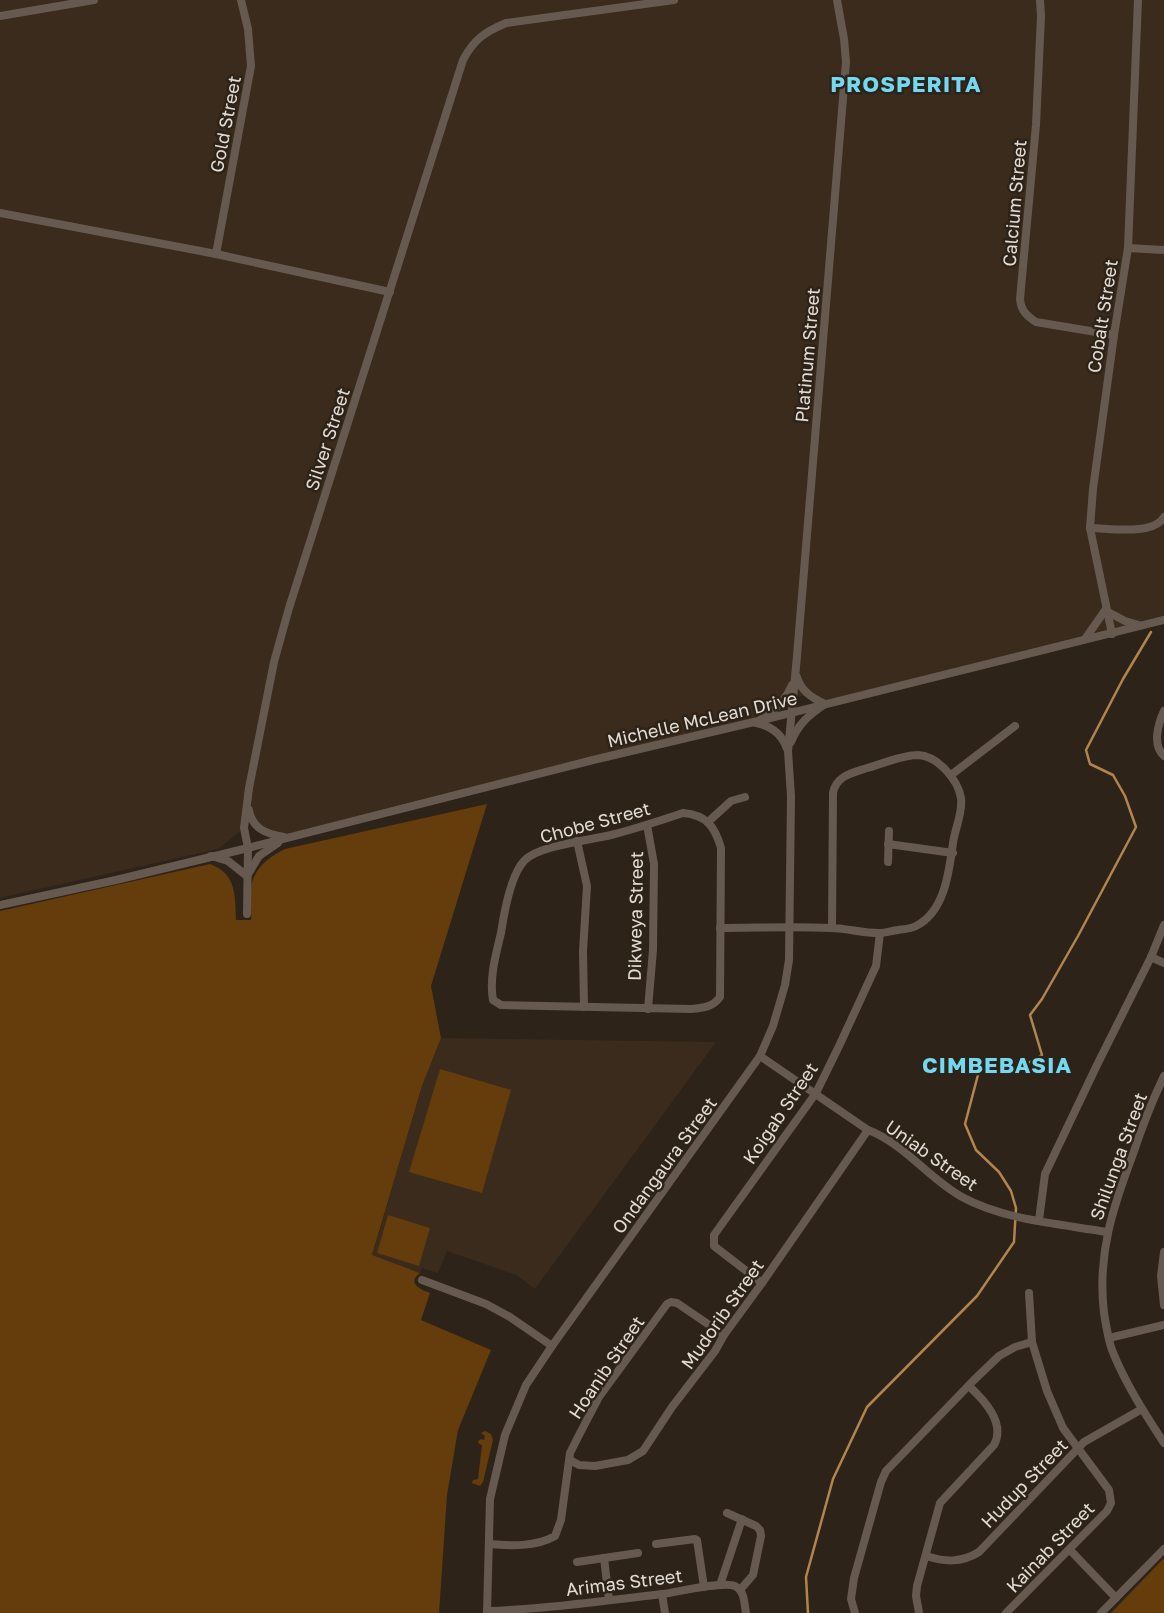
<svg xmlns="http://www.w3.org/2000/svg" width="1164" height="1613" viewBox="0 0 1164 1613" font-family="'Golos Text',sans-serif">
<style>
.built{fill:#3a2b1c}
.green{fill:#653c0b}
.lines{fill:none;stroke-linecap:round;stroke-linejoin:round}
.stream{stroke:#b18450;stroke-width:2.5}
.minor{stroke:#665a50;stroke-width:8}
.labels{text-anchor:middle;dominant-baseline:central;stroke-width:5;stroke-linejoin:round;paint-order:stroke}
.street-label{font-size:18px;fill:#e3dcd5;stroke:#2d2319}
.district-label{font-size:22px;font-weight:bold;letter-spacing:1px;fill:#74d9f0;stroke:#2d2319}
</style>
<rect width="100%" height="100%" fill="#2d2319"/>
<g class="built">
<path d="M0,0H1164V620L825,704L807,695L782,701L754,722L286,838L261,830L248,807L244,828L218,849L0,898Z"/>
<path d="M441,1038L716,1042L535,1289L516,1275L447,1251L438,1273L422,1268L420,1273L372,1256L422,1086Z"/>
</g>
<g class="green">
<path d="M487,804L431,986L441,1038L422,1086L372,1255L420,1273C406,1283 421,1290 430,1293L421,1320L491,1350L458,1430L447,1495L439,1613H0V911L210,864C237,874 235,896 236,920H251C252,908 249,894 252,883C256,866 271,856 285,849Z"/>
<path d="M440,1069L511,1090L482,1193L409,1172Z"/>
<path d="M388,1215L430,1228L419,1266L377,1253Z"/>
<path d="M485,1431L491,1434L493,1440L483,1482L480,1486L472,1483L473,1480L478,1479L482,1445L479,1444L478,1441L481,1439L484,1440L485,1436L481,1433Z"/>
<path d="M1164,1558V1613H1111Z"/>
</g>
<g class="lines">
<path class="stream" d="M808,1613L806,1577L833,1479L867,1407L977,1296L1014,1242L1016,1208L1011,1191L999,1172L976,1150L965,1124L979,1071L1021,1067L1042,1055L1030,1015L1042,999L1078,936L1136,827L1125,796L1113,775L1090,764L1086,750L1123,679L1151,632"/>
<g class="minor">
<path d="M1040,0L1041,16L1036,125L1020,299C1021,311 1027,316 1036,322L1114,335"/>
<path d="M0,16L94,0"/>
<path d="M0,213L216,254L390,292"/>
<path d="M1128,248L1164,250"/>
<path d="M216,254L251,66L248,29L241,0"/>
<path d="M1090,528C1109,528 1153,536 1164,517"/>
<path d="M1106,611L1125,621L1139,625"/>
<path d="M1112,634L1090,528L1093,489L1114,335L1128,248L1138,0"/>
<path d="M1085,639L1106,609"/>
<path d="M1164,711C1158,724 1152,745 1164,756"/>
<path d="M762,718C776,710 786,700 792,685"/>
<path d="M756,723C772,726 782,734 787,749"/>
<path d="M791,742C798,724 809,715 825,704C812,698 801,691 797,677"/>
<path d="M951,775L1015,726"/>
<path d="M249,810C252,829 267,834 284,837"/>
<path d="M683,813C707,815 715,827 721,848L720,997C713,1007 703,1008 691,1009L501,1005L493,1000C489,978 496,954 501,933C504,913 511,875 524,861C537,846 590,840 611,835C635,829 659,821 683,813Z"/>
<path d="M708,822L731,801L745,797"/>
<path d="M647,825L654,864L653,950L648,1009"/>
<path d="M577,841L587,886L583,951L584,1007"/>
<path d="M888,844L953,853"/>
<path d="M211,856L228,861L247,876L259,856L278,843"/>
<path d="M888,862L889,831"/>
<path d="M0,905L116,880L248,848L593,760L754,722L1164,620"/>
<path d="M247,914L248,848L244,828L249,788L274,662L289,608L463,60C474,39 485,32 506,23L674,0"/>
<path d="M720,928C756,928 793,926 830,928C846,928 862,933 879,933C885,933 891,931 898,930C904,929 910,929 916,926C945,912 949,871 953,843C955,828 963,813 961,798C958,780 938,756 918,755C902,755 882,764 867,768C852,773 836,776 833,793L832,928"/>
<path d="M1151,957L1164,963"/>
<path d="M760,1056L868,1130C905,1144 928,1178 962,1197C1004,1220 1060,1224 1107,1232"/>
<path d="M1164,1076C1152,1101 1142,1127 1133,1154C1113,1207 1097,1254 1104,1313C1106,1325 1108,1339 1112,1350C1125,1383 1145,1414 1164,1443"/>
<path d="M1039,1220L1045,1174L1097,1065L1151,957L1164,925"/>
<path d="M1164,1252L1161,1276L1164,1305"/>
<path d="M422,1280L486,1304L510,1317L552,1346"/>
<path d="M762,1283L714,1246V1235L816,1093L840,1044L876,966L880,933"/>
<path d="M1109,1338L1164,1325"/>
<path d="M570,1460L579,1465L595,1466L628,1460L643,1451L672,1407L715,1351L724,1335L762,1283L868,1130"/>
<path d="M727,1513L756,1526L760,1530L761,1536L753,1575L740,1590"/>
<path d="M489,1544C510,1546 536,1547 555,1536L561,1520L570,1453L578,1437L599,1397L667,1304L671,1302L677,1303L724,1335"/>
<path d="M656,1544L695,1539L697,1540L704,1587"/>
<path d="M1070,1550L1116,1598"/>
<path d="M926,1556C945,1562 961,1563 979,1552L1084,1442L1142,1409"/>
<path d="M604,1558L609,1600"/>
<path d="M577,1562L638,1553"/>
<path d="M720,1585L742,1519"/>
<path d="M662,1594L665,1613"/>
<path d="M487,1611C545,1609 604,1601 663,1594C678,1592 722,1581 735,1586C745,1591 744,1603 746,1613"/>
<path d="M487,1613L490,1499L505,1435L526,1385L552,1346L760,1056L773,1026L785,985L789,960L791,796L788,751L797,656L846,62L844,39L837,0"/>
<path d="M855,1613L851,1599L854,1578L881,1482L886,1471L974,1380L999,1356L1015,1347L1032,1342"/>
<path d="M919,1613L916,1596L917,1586L940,1503L994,1445C1006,1423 984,1400 969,1386"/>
<path d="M1006,1613L1107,1511L1111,1503L1109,1490L1063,1428L1047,1391L1032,1342L1029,1293"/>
<path d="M1101,1613L1164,1549"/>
</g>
</g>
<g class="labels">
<g class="street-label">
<text transform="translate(225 124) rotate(-79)">Gold Street</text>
<text transform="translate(1014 203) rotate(-85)">Calcium Street</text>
<text transform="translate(1102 316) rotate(-81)">Cobalt Street</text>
<text transform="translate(807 355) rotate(-85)">Platinum Street</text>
<text transform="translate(327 439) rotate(-72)">Silver Street</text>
<text transform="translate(702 719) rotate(-13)">Michelle McLean Drive</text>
<text transform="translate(595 822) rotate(-15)">Chobe Street</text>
<text transform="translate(635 916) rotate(-89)">Dikweya Street</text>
<text transform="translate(780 1113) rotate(-56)">Koigab Street</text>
<text transform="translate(932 1155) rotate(35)">Uniab Street</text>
<text transform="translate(1118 1156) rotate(-70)">Shilunga Street</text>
<text transform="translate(664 1165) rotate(-54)">Ondangaura Street</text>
<text transform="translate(722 1314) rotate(-55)">Mudorib Street</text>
<text transform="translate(606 1367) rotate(-56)">Hoanib Street</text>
<text transform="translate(1024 1483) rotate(-46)">Hudup Street</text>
<text transform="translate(1050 1547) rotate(-46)">Kainab Street</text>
<text transform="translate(624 1582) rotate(-7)">Arimas Street</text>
</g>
<g class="district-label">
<text x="906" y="83">PROSPERITA</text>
<text x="997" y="1064">CIMBEBASIA</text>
</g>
</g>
</svg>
